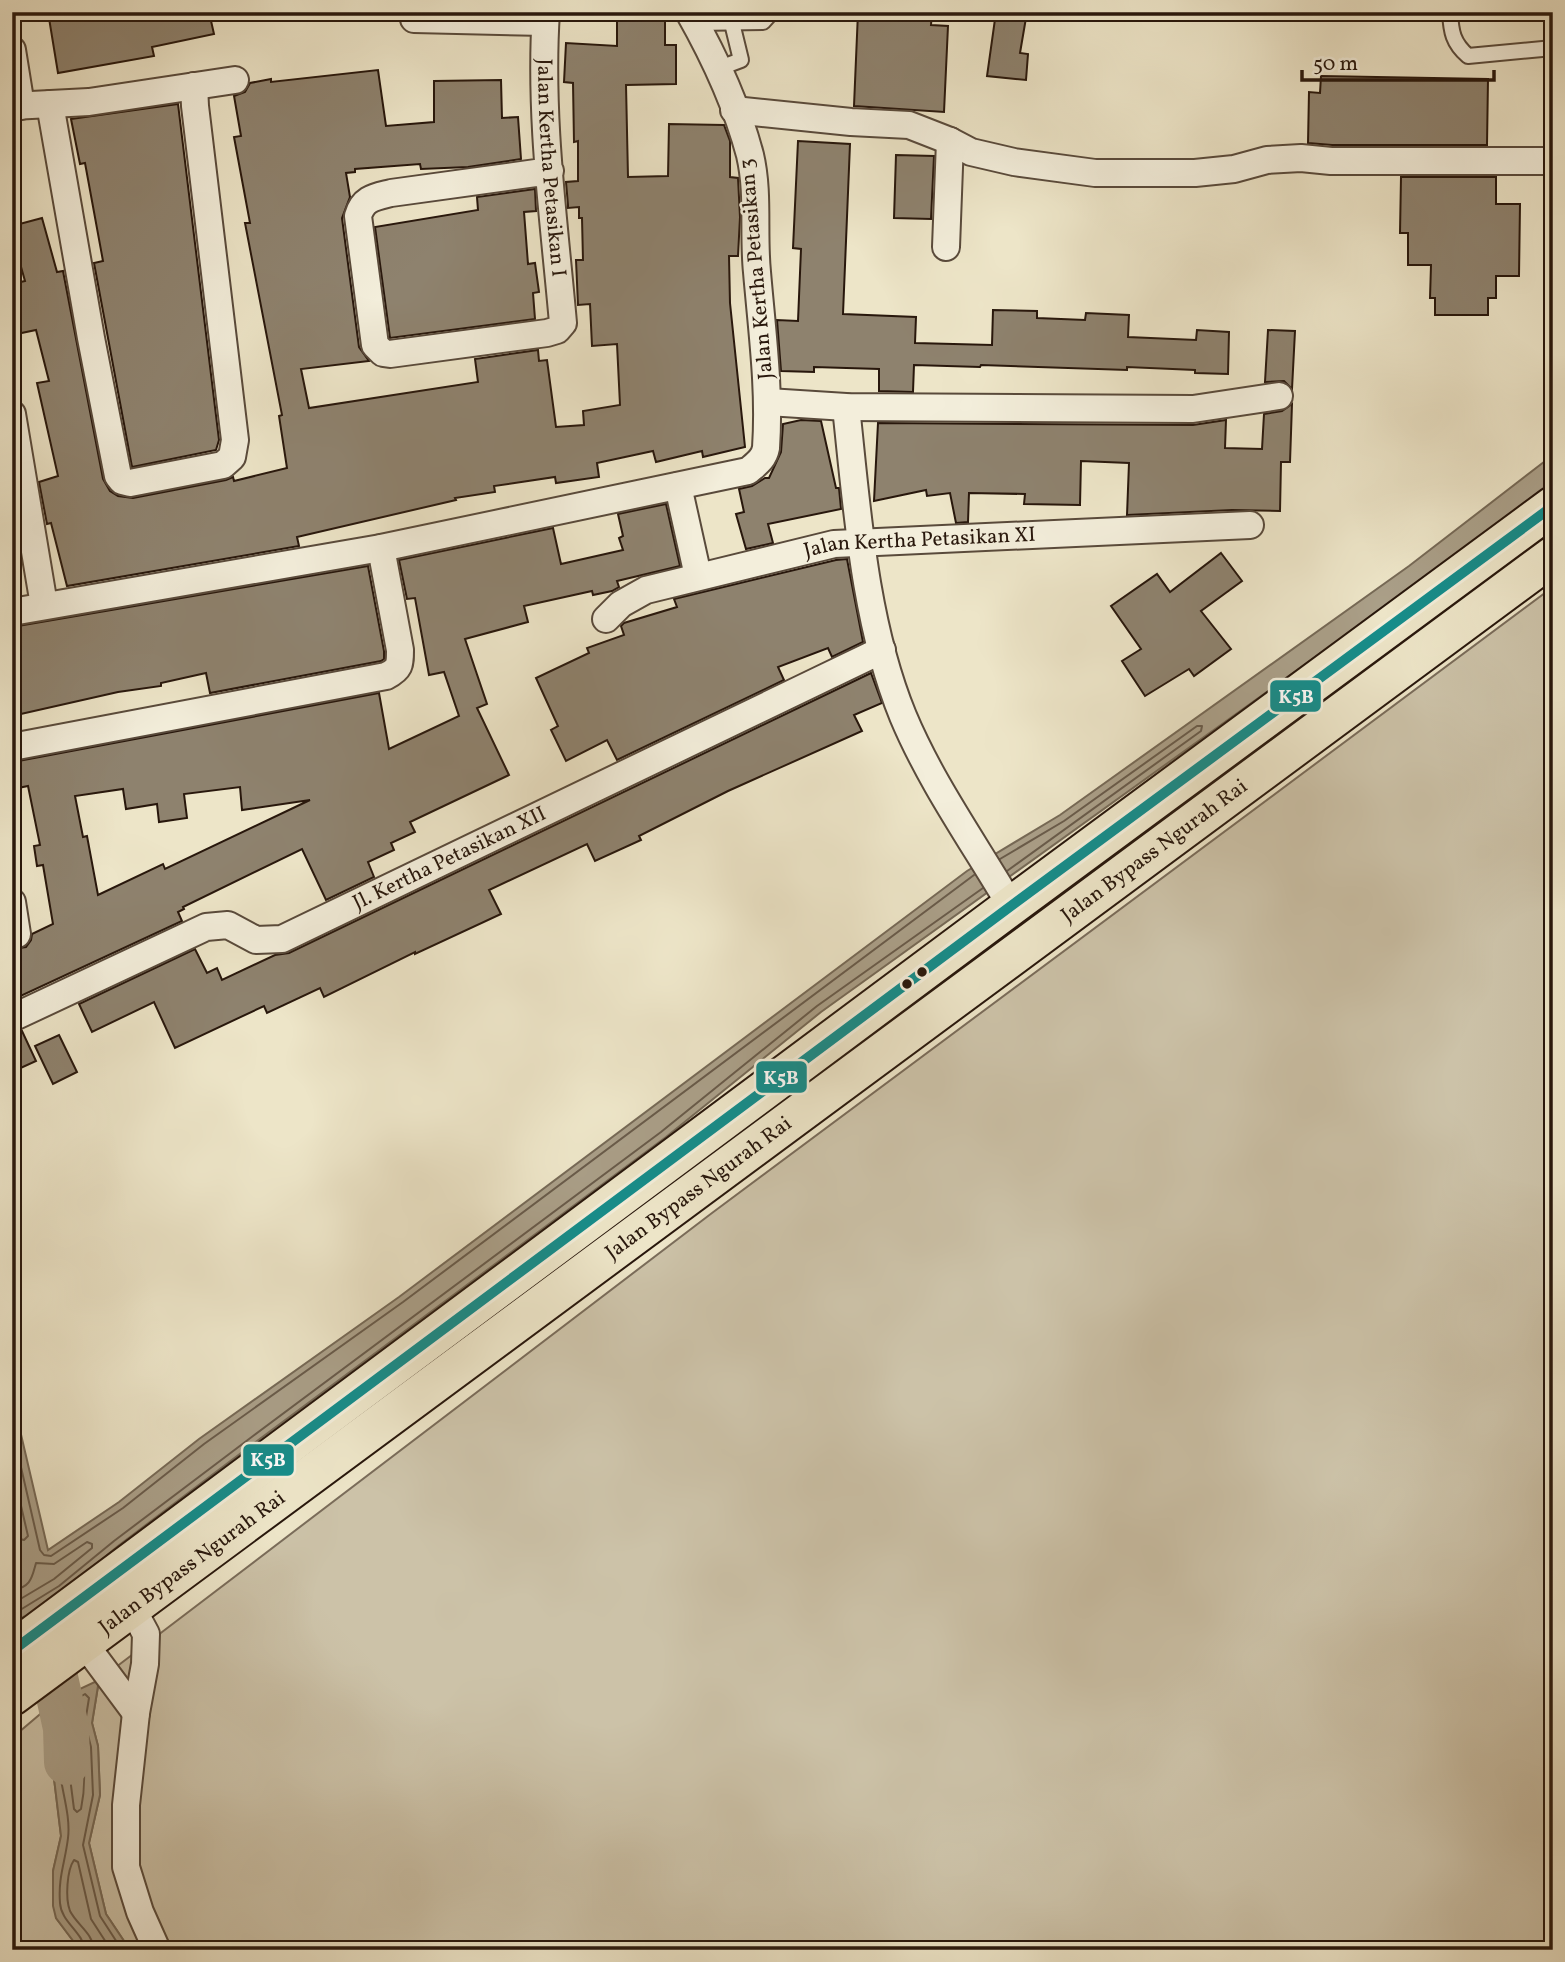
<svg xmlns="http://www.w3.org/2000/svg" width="1565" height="1962" viewBox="0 0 1565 1962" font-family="Vollkorn,serif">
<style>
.green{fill:#ccc2a8;stroke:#7a6c5a;stroke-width:2}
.water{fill:#aa9f88;stroke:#766956;stroke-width:2}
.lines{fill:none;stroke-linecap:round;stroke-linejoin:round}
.shore{stroke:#695b4a;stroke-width:2}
.river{stroke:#aa9f88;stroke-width:46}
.building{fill:#8e826e;stroke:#28170c;stroke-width:2;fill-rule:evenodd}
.lane-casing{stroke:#594a3b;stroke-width:18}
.street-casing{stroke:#594a3b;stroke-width:30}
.highway-casing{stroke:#28170c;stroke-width:42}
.lane{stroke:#f3eedb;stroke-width:14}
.street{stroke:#f3eedb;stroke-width:26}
.highway{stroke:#ede5c8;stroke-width:38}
.bus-1-casing{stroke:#f3eedb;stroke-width:16}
.bus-1{stroke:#158d8b;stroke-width:10}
.bus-dot{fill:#28170c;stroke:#f3eedb;stroke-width:2.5}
.labels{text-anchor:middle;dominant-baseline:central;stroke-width:5;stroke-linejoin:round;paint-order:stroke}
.street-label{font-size:21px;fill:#28170c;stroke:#f3eedb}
.line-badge{stroke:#f3eedb;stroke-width:2.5}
.badge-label{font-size:19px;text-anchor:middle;font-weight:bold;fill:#fff}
</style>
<rect width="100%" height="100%" fill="#ede5c8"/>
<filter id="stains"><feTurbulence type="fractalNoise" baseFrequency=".00286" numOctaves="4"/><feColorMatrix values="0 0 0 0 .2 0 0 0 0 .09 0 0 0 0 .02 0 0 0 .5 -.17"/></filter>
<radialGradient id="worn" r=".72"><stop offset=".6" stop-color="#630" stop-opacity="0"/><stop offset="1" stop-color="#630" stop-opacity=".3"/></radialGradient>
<g class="green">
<path d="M1553,527V536L1467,600L12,1679V1671L66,1631L523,1296L681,1176Z"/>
<path d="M1553,587V1950H130L106,1914L89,1843L100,1795L98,1746L92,1723L99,1680L712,1213Z"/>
<path d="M45,1710L55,1716L57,1727L52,1762L61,1836L53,1871L56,1918L80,1950H12V1738Z"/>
</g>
<g class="water">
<path d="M12,427C17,471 36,553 12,590Z"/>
<path d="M1553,455V482L1346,635L821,1012L666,1137L257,1441L118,1546L63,1592L12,1624V1575L19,1571L12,1539V1396L48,1550L119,1502L199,1439L399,1297L967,871L1060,815L1409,566Z"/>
<path d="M99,1680L92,1723L98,1746L100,1795L89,1843L106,1914L130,1950H80L56,1918L53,1906V1871L61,1836L52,1762L57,1727L55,1716L45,1710L69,1694Z"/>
</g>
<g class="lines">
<g class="shore">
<path d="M1000,859L1064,821L1197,726H1202L1201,731L1007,871"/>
<path d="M12,1428L40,1550L44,1555L51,1556L123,1508L204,1444L403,1302L974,875"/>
<path d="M12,1467L28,1536L24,1540L12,1537"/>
<path d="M12,1590C31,1588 32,1577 36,1563L54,1564L87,1542L92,1544V1548L54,1579L12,1604"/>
<path d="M12,1615L59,1586L114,1541L253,1436L661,1132L817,1006L983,888"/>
<path d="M75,1731L78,1733C85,1757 86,1785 81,1809L77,1812L74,1809L68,1762L72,1734Z"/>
<path d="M85,1950C83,1932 61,1922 60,1903C58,1877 65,1863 68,1838C71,1814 60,1787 59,1763C59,1744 65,1728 60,1709L85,1694L89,1698L85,1723L91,1747L93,1795L83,1845L100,1916L122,1950"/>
<path d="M94,1950C93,1933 77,1925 70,1911C65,1898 67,1870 74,1860L78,1862L91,1919L111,1950"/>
</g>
<path class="river" d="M44,1627L66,1728L67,1762"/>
</g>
<g class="building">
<path d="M48,12H209L214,34L152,47L154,56L58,73Z"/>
<path d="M617,12H665V45H676V84L626,85L628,177L668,176L669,124L724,125L730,141V177L738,178L740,217L738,256H729L730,303L745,447L703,457L702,451L656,462L653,451L597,463L599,477L556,483L555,477L494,486L495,492L455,498L456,500L297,537L299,546L67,586L51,523L47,524L39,482L58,476L37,383L49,381L36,330L12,335V284L25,281L12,235V226L42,218L57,272L63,271L103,479L110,491L118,496L133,498L226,480L233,477L234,481L287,468L279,416L282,415L245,223H250L234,137L241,136L234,96L245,92L250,83L271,79V82L378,70L386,126L434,122V81L501,80L502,118L518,117L521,159L468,167L421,169L420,164L355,169V172L346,173L350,197L342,218L359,347L369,361L301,369L309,408L478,382L475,359L538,350L539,361L547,360L556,427L584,425L583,411L620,405L617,344L592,346L590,304L578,305L576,260H583L582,218H579V207L568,208V205L566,182L578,181V141L574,142L573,83L564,82L566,43L617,46Z"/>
<path d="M858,12H932L931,25L948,26L944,112L854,106Z"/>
<path d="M996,12H1027L1020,53L1028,54L1026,80L987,76Z"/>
<path d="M1321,76L1488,79L1487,145H1332L1308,143L1309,92L1320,93Z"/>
<path d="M178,104L219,440L216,450L132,467L94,263L103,261L85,163L80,164L71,119Z"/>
<path d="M798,141L850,144L843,314L916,317L915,343L992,345L993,310L1037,311V318L1085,320L1086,313L1129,315L1128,337L1196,340L1197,330L1229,332L1228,374L1195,373V370L1127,367V370L981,365L980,367L914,365L913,392L879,391V369L814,367V372L781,371L777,320L798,321L801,249L793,248Z"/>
<path d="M896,155L934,156L931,219L894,218Z"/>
<path d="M1401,177H1496V204H1520L1519,276H1496V298H1488V315H1435V298H1430L1431,265H1408V233H1400Z"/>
<path d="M535,189L536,211L524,212L528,264L535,263L539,292L533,293L535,319L390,338L375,227L478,210L477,197Z"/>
<path d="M1268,330L1295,331L1292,389L1284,381L1265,382Z"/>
<path d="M1292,404L1290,462H1281L1280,511L1232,510L1127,515L1129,463L1081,461L1080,505L1024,504L1025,494L969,493L968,522L956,523L950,493L927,496L926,490L874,501L878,423L1193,425L1226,420L1225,448L1262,449L1264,414L1282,411Z"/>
<path d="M801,420L821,421L836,488H839L841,509L768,524L773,543L746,549L736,514L744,512L739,489L752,486L765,478H769L781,452L783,424Z"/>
<path d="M666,504L680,566L617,581L619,587L612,591L593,595L592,591L524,606L528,622L465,639L487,704L477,708L509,775L410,822L415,832L391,843L394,850L368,862L374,877L326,900L302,849L183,907L184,909L178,912L182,921L12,1000V949L26,947L31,940L32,934L53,924L43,865L37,866L34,846L40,845L28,786L18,788L13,762L379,693L389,749L459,716L444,672L429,675L415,598L407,599L399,560L553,528L561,564L623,550L619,538L623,536L618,514ZM240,787L242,810L310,800L165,869L163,864L98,895L87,836L83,837L75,796L123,789L126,809L157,804L159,822L187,818L184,794Z"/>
<path d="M1221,553L1242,581L1201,611L1231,649L1194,676L1189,669L1145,696L1122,661L1141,649L1111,606L1157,574L1170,592Z"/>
<path d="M847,559L863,642L832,657L828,648L778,667L784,680L617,760L607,740L566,761L551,730L558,726L536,678L589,653L587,648L624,635L621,626L624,623L677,607L674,599L836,560Z"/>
<path d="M368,566L384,651V659L381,661L210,693L206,673L161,683V686L118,692L12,716V627Z"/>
<path d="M871,673L882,703L854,715L862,731L728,791L639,836L641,840L595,861L587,844L489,890L501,914L415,954V952L324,997L320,988L267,1013L264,1006L175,1048L154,1002L92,1032L79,1004L195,949L207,973L217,968L222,980L275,955L289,953Z"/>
<path d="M22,1031L36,1061L12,1072V1033Z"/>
<path d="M59,1035L77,1072L53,1084L35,1046Z"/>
</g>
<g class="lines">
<defs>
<g id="lane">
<path d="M1450,12C1451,32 1453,43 1468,56L1553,48"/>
<path d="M695,23L763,22L772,12"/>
<path d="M717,69L741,60L732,23"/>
</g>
<g id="street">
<path id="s1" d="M546,12C539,116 554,220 563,323L557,330L547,333L390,354L383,353L375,345L358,216C363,198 375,197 391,193L550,171"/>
<path d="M414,19L545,22"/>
<path d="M12,50L21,106"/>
<path d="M50,104L91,338L118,476L122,481L130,483L223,465L232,457L235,440L195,106L194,86"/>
<path d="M12,106L89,102L235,80"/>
<path d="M734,110L851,122L909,125L950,141L971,152L1014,162L1095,173H1195L1234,169L1267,160L1301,158L1331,161H1553"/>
<path d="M946,247L950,141"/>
<path d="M768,402L846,407L1193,409L1279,396"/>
<path d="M846,407C857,508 864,621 903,716C931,783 974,843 1011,906"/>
<path d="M12,414L44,605"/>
<path d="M678,486L698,576"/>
<path d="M12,612L381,548L748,471C756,464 764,459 766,448C770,389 762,331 757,272C753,233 759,193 750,155C737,106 714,56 689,12"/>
<path id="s2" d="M606,619L621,604L646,590L834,544L1250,525"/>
<path d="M12,747L386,676C400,669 400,665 400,650L381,548"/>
<path d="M12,902L17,934"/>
<path id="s3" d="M12,1018L206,927L228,925L256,940L282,939L882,650"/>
<path d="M131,1606L146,1634L145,1664L136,1713L126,1805V1867L140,1912L157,1950"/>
<path d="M84,1643L136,1713"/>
</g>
<g id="highway">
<path d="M12,1651L1011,906L1553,506"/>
<path id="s4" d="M12,1696L1553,556"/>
</g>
</defs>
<use href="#lane" class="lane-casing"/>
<use href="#street" class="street-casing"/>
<use href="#highway" class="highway-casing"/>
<use href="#lane" class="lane"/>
<use href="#street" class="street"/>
<use href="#highway" class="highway"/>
<defs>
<path id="bus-1" d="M12,1651L1011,906L1553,506"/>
</defs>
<use href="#bus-1" class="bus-1-casing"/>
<use href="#bus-1" class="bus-1"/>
</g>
<g class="bus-dot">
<circle cx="922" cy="972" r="6"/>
<circle cx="907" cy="984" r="6"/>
</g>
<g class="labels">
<g class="street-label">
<text stroke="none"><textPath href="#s1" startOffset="156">Jalan Kertha Petasikan I</textPath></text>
<text transform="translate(757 269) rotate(-95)">Jalan Kertha Petasikan 3</text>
<text stroke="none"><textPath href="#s2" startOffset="329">Jalan Kertha Petasikan XI</textPath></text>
<text stroke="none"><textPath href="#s4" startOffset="1421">Jalan Bypass Ngurah Rai</textPath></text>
<text stroke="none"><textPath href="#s3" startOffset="480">Jl. Kertha Petasikan XII</textPath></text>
<text stroke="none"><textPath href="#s4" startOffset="854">Jalan Bypass Ngurah Rai</textPath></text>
<text stroke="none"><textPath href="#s4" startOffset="224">Jalan Bypass Ngurah Rai</textPath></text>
</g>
</g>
<g class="line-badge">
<rect x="1269" y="679" width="53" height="34" rx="7" fill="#158d8b"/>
<rect x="755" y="1060" width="53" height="34" rx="7" fill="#158d8b"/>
<rect x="242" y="1443" width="53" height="34" rx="7" fill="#158d8b"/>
</g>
<g class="badge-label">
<text x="1296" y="703">K5B</text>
<text x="781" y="1084">K5B</text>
<text x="268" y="1466">K5B</text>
</g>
<rect width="1565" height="1962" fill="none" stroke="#ede5c8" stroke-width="42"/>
<rect x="14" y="14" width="1537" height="1934" fill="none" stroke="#28170c" stroke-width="3.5"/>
<rect x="21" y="21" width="1523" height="1920" fill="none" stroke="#28170c" stroke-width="2"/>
<path d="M1302 70v10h192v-10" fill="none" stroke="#28170c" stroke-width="3.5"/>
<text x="1313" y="70" font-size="21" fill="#28170c" stroke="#f3eedb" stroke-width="5" paint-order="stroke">50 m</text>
<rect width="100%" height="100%" filter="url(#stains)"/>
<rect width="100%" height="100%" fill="url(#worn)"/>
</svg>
